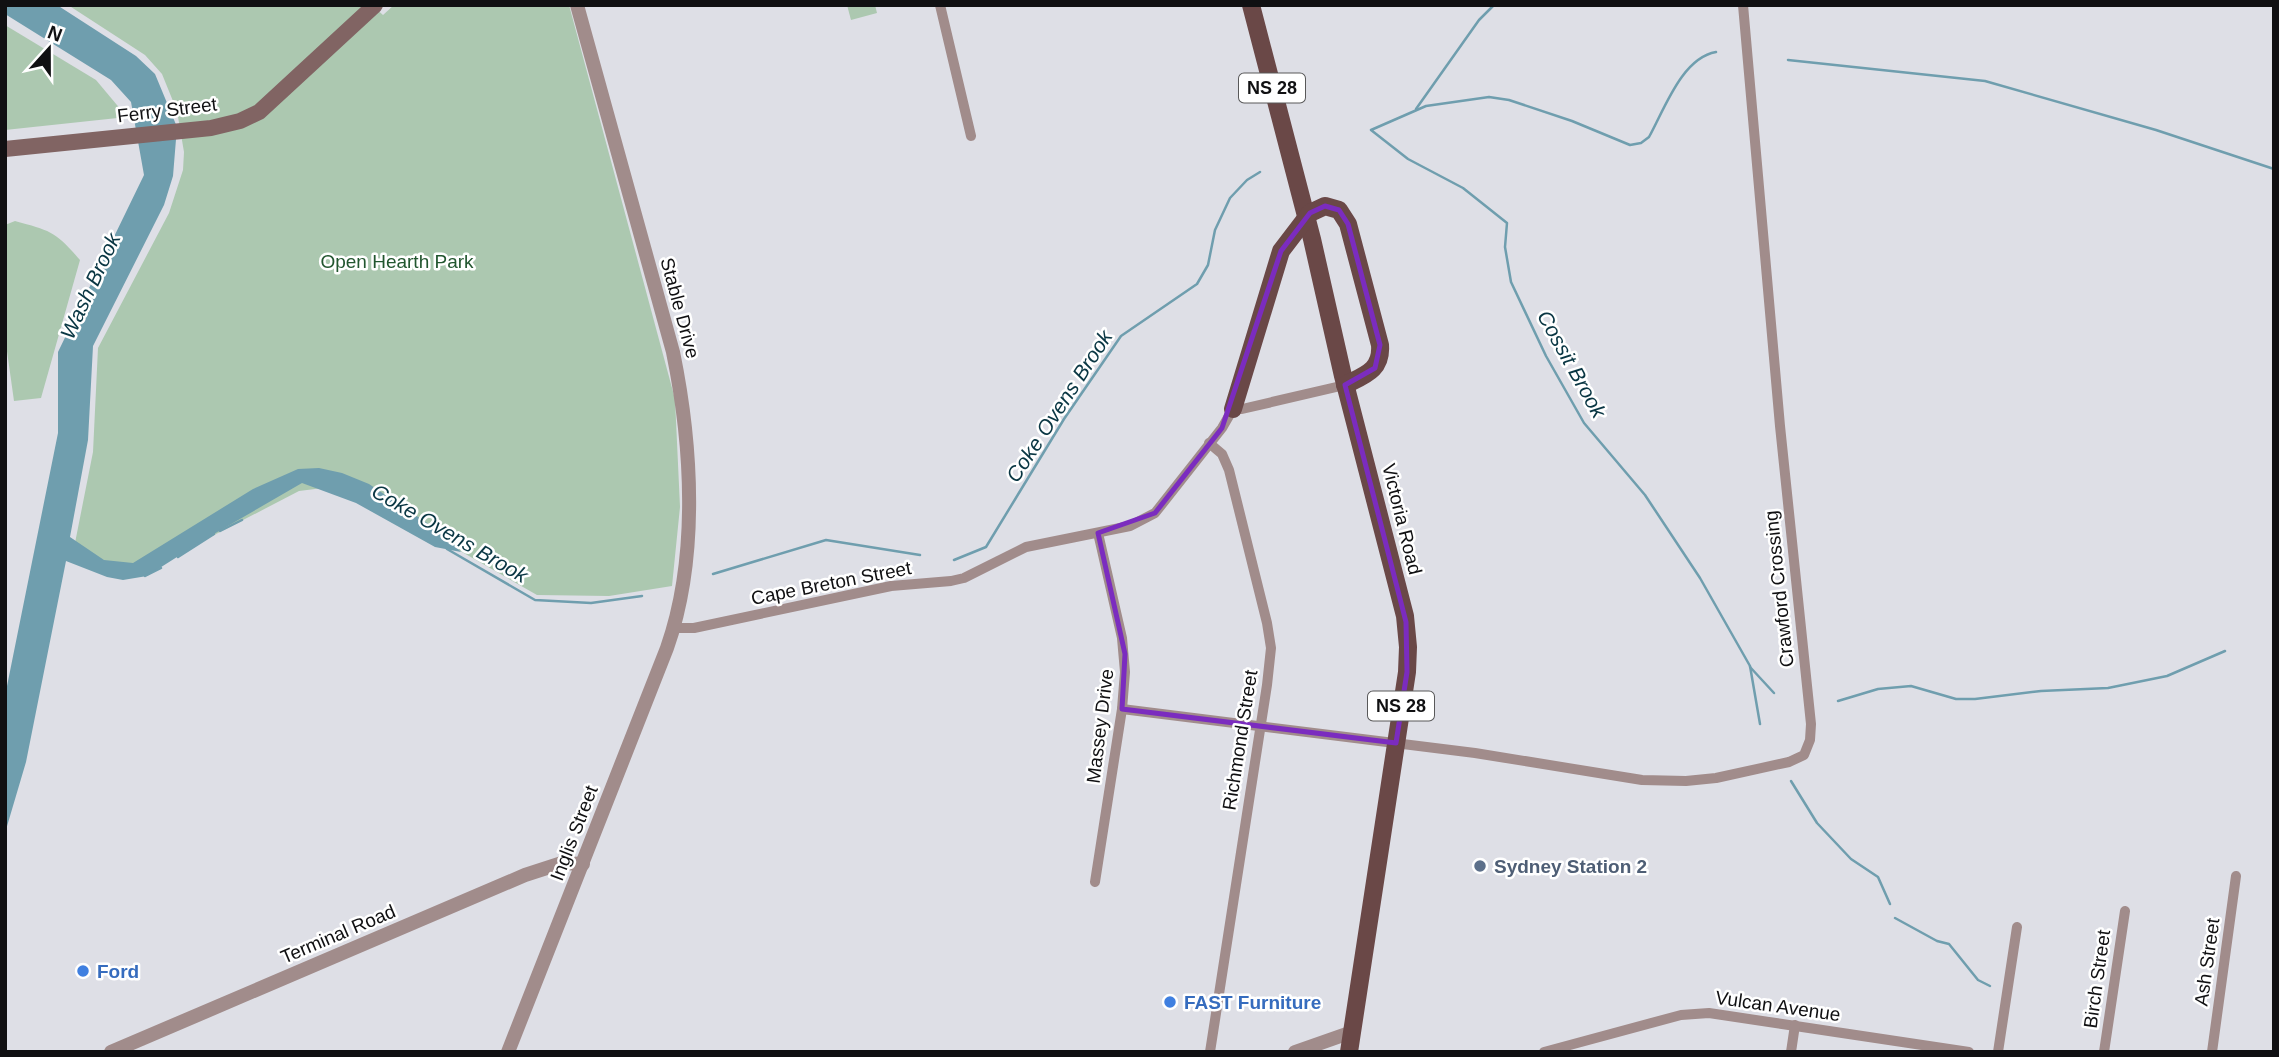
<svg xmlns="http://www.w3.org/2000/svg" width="2279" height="1057" viewBox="0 0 2279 1057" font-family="Arial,sans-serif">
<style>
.green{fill:#acc8b0}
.water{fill:#6f9eae}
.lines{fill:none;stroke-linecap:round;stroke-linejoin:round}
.stream{stroke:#6f9eae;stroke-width:2.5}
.minor{stroke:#a18c8b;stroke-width:10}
.tertiary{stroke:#a18c8b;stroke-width:14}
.secondary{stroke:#816463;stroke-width:16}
.primary{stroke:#6a4847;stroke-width:18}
.marked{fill:none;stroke:#7b2cbf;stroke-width:5;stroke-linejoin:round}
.service-dot{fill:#5c6f8a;stroke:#fff;stroke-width:2.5}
.shop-dot{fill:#3f7fe0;stroke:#fff;stroke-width:2.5}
.labels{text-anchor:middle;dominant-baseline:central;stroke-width:5;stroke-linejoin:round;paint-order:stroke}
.shield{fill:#fff;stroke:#585859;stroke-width:2}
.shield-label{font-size:18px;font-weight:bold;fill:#101012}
.street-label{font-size:19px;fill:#101012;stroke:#fff}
.park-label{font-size:19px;fill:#22562f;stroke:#fff}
.service-label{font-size:19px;font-weight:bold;fill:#4e5e75;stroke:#fff;text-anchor:start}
.shop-label{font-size:19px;font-weight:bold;fill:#366cbe;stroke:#fff;text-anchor:start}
.water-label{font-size:21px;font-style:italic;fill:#093643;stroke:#fff}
</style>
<rect width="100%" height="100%" fill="#dedfe6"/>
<g class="green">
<path d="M68,5H372L383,15L394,5H569L675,399L680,507L672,586L609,596L537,595L359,493L339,486L299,491L147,570L107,565L75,543L93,452L98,348L169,213L183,170L184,152L177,111L162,74L145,55Z"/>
<path d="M847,5H875L877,13L851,20Z"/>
<path d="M5,25L96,80L127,117L5,130Z"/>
<path d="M15,221C51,231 55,231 80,260L41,398L14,401L5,337V225Z"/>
</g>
<path class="water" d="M5,5H57L136,56L155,74L177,127L173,176L164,205L93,346L88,440L70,537L104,560L133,563L253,489L298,469L319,468L342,473L369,484L445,535L461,552L435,547L356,503L302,483L207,538L147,576L123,580L107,577L66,561L26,762L5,833V696L58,433V352L144,175L131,102L111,80L5,14Z"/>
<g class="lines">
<g class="stream">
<path d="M1716,52C1682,58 1665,108 1649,137L1641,143L1630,145L1572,121L1509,100L1489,97L1426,106L1371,130L1408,159L1463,188L1507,223L1505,247L1511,282L1546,356L1584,423L1645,495L1700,578L1750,666L1760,724"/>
<path d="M1788,60L1985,81L2156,130L2274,169"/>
<path d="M1416,109L1479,20L1494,5"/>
<path d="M220,531L242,520"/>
<path d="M447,549L535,600L591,603L642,596"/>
<path d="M178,557L214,534"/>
<path d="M954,560L986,547L1064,419L1121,336L1197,284L1208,265L1215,230L1230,198L1247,180L1260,172"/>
<path d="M713,574L826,540L920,555"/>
<path d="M145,576L161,568"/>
<path d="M1750,667L1774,693"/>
<path d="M1838,701L1878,689L1911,686L1956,699H1975L2041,691L2108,688L2167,676L2225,651"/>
<path d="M1791,781L1817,823L1851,859L1878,877L1890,904"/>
<path d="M1895,918L1937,941L1949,944L1978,980L1990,986"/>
</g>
<g class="minor">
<path d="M940,5L971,136"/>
<path d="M1209,443L1222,454L1229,470L1267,623L1271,648L1267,685L1210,1052"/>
<path d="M674,628H694L891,586L951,581L964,578L1026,547L1130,526L1155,513L1222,428L1233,409H1242L1345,385"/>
<path d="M1122,709L1475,753L1642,780L1686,781L1716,778L1789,762L1804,755L1810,740L1811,724L1780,426L1743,5"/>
<path d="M1095,882L1122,709L1125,672L1122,638L1098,533"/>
<path d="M1544,1052L1681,1015L1709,1013L1969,1052"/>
<path d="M1791,1052L1795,1025"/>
<path d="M1998,1052L2017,927"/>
<path d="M2104,1052L2125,911"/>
<path d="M2212,1052L2236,876"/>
</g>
<g class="tertiary">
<path d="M111,1052L525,875L562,863L583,864"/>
<path d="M508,1052L667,648C699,557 692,445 673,352L577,5"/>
<path d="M1295,1052L1352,1032"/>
</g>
<path class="secondary" d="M5,149L211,128L240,121L259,112L375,5"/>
<g class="primary">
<path d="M1251,5L1312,239L1343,376L1405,616L1408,647L1407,672L1349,1052"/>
<path d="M1233,409L1281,251L1310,213L1325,206L1339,210L1348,224L1380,345C1382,370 1365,375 1345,385"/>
</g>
</g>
<path class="marked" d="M1325,206L1339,210L1348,224L1380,345L1375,368L1345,385L1406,622L1407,672L1396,743L1122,709L1125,654L1098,533L1155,513L1222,428L1281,251L1310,213Z"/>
<circle class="service-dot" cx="1480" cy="866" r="7"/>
<g class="shop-dot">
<circle cx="83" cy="971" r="7"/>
<circle cx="1170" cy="1002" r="7"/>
</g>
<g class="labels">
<g class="shield">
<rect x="1239" y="73.5" width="66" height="29" rx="5"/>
<rect x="1368" y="691.5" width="66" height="29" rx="5"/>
</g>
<g class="shield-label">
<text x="1272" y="88">NS 28</text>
<text x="1401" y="706">NS 28</text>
</g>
<g class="street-label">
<text transform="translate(167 110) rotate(-7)">Ferry Street</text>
<text transform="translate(680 308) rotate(75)">Stable Drive</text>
<text transform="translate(1402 519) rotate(76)">Victoria Road</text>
<text transform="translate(831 583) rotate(-11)">Cape Breton Street</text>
<text transform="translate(1779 589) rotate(-96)">Crawford Crossing</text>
<text transform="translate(1100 726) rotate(-83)">Massey Drive</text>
<text transform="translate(1240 740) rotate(-81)">Richmond Street</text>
<text transform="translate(574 833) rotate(-69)">Inglis Street</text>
<text transform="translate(338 934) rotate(-23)">Terminal Road</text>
<text transform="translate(2207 962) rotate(-82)">Ash Street</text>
<text transform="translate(2097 979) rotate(-82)">Birch Street</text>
<text transform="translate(1778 1006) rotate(8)">Vulcan Avenue</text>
</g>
<g class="park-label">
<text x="397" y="261">Open Hearth Park</text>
</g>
<g class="service-label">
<text x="1494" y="866">Sydney Station 2</text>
</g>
<g class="shop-label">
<text x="97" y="971">Ford</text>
<text x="1184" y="1002">FAST Furniture</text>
</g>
<g class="water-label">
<text transform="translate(90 286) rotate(-65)">Wash Brook</text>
<text transform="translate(1572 364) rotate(61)">Cossit Brook</text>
<text transform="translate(1059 406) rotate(-57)">Coke Ovens Brook</text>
<text transform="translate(450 533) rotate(30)">Coke Ovens Brook</text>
</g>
</g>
<rect width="2279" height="1057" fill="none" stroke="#101012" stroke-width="14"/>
<g transform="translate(49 49) rotate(21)" stroke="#ffffff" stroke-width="5" paint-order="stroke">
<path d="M0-5L12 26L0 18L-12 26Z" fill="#101012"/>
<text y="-10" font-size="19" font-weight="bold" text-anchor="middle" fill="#101012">N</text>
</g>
</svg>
